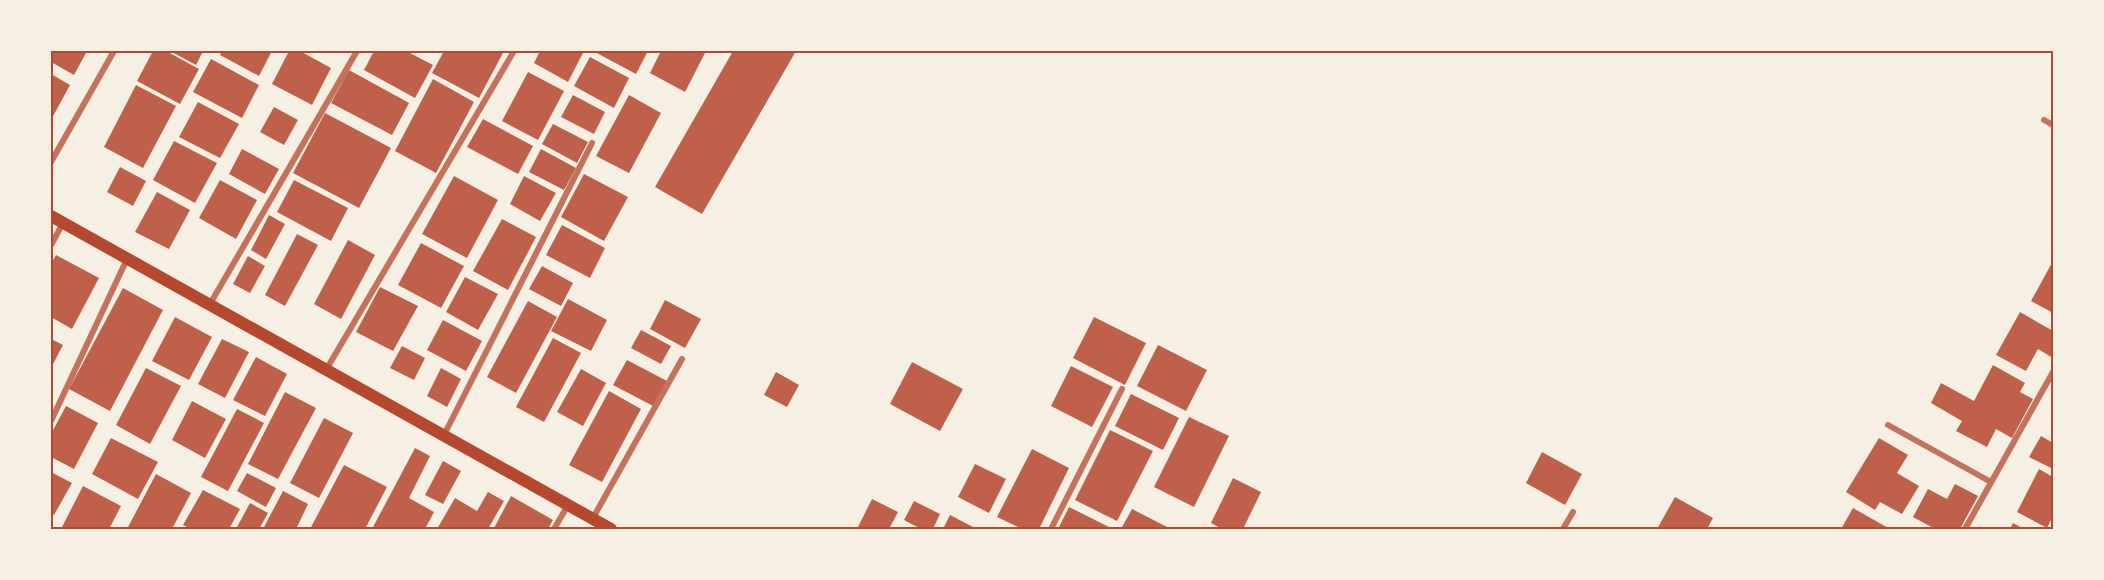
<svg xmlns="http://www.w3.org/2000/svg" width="2104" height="580" viewBox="0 0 2104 580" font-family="Georgia,serif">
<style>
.building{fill:#bf614a}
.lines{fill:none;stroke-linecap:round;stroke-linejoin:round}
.minor{stroke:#c5725c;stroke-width:6}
.secondary{stroke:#b5482f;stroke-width:12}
.neatline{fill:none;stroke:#b5482f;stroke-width:2}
</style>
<rect width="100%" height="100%" fill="#f6efe4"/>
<g class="building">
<path d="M51,51H87L74,75L51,62Z"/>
<path d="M153,51H166L199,69L180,104L137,81Z"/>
<path d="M170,51H203L196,65Z"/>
<path d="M222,51H272L259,76L220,55Z"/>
<path d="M289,51H300L331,68L312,105L272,84Z"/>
<path d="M374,51H406L433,65L415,98L364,70Z"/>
<path d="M444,51H504L479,98L432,73Z"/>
<path d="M540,51H584L568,82L534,63Z"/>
<path d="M593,51H648L636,74Z"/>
<path d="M661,51H706L685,92L650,73Z"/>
<path d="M733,51H796L702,214L655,187Z"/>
<path d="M590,57L629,78L614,108L574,86Z"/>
<path d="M211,59L259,85L242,118L193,92Z"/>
<path d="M349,70L409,103L392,135L331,103Z"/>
<path d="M528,72L564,91L538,140L502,121Z"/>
<path d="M51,74L70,85L51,120Z"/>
<path d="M433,79L474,102L436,173L395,151Z"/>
<path d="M136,85L176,106L143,168L104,147Z"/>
<path d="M573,95L605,112L594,134L561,117Z"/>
<path d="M629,95L661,113L629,173L596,156Z"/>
<path d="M198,102L239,124L220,158L179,137Z"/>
<path d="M274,107L298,120L284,145L260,132Z"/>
<path d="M325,113L391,148L359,208L293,173Z"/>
<path d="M483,119L533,146L518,174L467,147Z"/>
<path d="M553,124L588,142L577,163L542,144Z"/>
<path d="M174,141L217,163L195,203L153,180Z"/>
<path d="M242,149L279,169L265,194L229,174Z"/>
<path d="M541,149L576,168L564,190L529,172Z"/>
<path d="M120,167L146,181L133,206L107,192Z"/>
<path d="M584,174L628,197L604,241L561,217Z"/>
<path d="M454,176L498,200L467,258L422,234Z"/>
<path d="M524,176L556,193L540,221L510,204Z"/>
<path d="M220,180L257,200L236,239L199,218Z"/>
<path d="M294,180L348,208L331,241L277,212Z"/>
<path d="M157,192L190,210L169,249L135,232Z"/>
<path d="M269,215L285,224L266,259L251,250Z"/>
<path d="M502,219L536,237L508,290L473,271Z"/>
<path d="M562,225L605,248L590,278L546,255Z"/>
<path d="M297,234L318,245L285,306L265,295Z"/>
<path d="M348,240L375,255L341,319L314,304Z"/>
<path d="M421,243L464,266L441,308L398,285Z"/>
<path d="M56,255L99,278L72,329L51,317V264Z"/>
<path d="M248,256L265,266L250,293L233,284Z"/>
<path d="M2053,261V313L2031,301Z"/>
<path d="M542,266L573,283L561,306L529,289Z"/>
<path d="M465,277L498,294L478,330L446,312Z"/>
<path d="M380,287L418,306L393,351L356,332Z"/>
<path d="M123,288L163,310L110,411L69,389Z"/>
<path d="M568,299L607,320L591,351L551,331Z"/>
<path d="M665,300L701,319L685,348L650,329Z"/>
<path d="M528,301L557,317L516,393L487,377Z"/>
<path d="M2020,312L2053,331V358L2038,349L2026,371L1996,355Z"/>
<path d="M175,317L212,337L189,380L152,361Z"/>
<path d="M1094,317L1146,343L1125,385L1073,358Z"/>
<path d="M443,320L482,341L466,371L427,350Z"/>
<path d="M641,330L671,346L661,364L631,348Z"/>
<path d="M553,338L581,353L544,422L516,407Z"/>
<path d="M51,339L63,345L51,368Z"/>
<path d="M222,339L249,352L225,398L198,384Z"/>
<path d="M1158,345L1207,370L1186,411L1137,386Z"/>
<path d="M402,346L425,358L414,380L390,368Z"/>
<path d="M256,357L287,374L265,416L233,400Z"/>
<path d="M627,360L667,381L653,406L613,385Z"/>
<path d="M912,362L963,389L940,431L890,404Z"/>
<path d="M1993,365L2025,383L2020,392L2033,399L2012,438L1996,429L1987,447L1956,431L1962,421L1931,403L1941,383L1974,401Z"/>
<path d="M1071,366L1113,387L1092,427L1051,406Z"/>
<path d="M146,368L181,386L150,444L116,425Z"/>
<path d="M441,368L461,379L447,407L427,396Z"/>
<path d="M581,369L606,383L583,426L557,412Z"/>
<path d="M776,372L799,385L787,407L764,395Z"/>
<path d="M609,391L641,409L602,482L569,465Z"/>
<path d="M285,392L316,408L278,479L248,464Z"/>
<path d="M1131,394L1179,418L1163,450L1115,426Z"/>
<path d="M192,401L226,419L205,458L172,440Z"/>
<path d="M66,406L98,423L74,469L51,457V434Z"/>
<path d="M237,409L264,423L228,491L201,477Z"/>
<path d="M1189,417L1229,436L1194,507L1154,487Z"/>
<path d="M324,418L353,433L319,498L290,483Z"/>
<path d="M1110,430L1153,451L1117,521L1075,500Z"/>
<path d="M2041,436L2053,443V469L2029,457Z"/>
<path d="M111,438L158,462L138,499L92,474Z"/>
<path d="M1879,438L1908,455L1897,473L1919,486L1902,514L1880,502L1875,510L1846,492Z"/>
<path d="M415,448L430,456L409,498L434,512L425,529H372Z"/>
<path d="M1032,449L1069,468L1039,529H1022L997,517Z"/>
<path d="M1542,452L1582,474L1565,505L1526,483Z"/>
<path d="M443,461L461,471L443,504L425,495Z"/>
<path d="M975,464L1006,479L989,513L958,497Z"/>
<path d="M344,465L387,487L365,529H310Z"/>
<path d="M2039,469L2053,477V516L2047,528L2017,512Z"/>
<path d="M51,472L72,483L54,515L51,513Z"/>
<path d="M247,473L276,488L266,507L237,491Z"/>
<path d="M156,474L191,493L172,529H127Z"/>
<path d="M1233,478L1261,492L1243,529H1222L1211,523Z"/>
<path d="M1955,484L1978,496L1960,529H1935L1913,517L1928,489L1947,499Z"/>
<path d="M83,486L121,506L109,529H61Z"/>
<path d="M203,490L240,509L229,529H191L183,525Z"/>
<path d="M283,491L308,504L296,529H263Z"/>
<path d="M488,492L504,501L488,529H437L455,498L477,511Z"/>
<path d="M511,496L553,520L548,529L494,528Z"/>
<path d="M1675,497L1713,518L1707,529H1657Z"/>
<path d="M872,499L898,512L889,529H857Z"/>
<path d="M914,501L940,514L933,529H921L904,520Z"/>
<path d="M250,503L268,513L259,529H236Z"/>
<path d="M1069,507L1113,529H1058Z"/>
<path d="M1853,508L1890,529H1841Z"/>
<path d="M1132,509L1171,529H1121Z"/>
<path d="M950,515L977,529H943Z"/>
<path d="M2013,523L2024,529H2010Z"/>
</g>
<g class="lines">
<g class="minor">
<path d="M2044,120L2053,125"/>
<path d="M51,162L114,51"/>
<path d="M51,245L63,223"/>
<path d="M210,304L357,51"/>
<path d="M326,370L514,51"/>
<path d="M51,421L127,259"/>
<path d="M1888,425L1991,482"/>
<path d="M444,435L592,143"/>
<path d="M593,518L682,359"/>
<path d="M554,529L568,505"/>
<path d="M1051,529L1122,389"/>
<path d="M1563,529L1573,512"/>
<path d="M1965,529L2053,372"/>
</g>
<path class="secondary" d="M51,216L611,529"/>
</g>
<rect width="2104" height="580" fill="none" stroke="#f6efe4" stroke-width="105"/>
<rect x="52" y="52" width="2000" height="476" class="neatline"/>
</svg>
